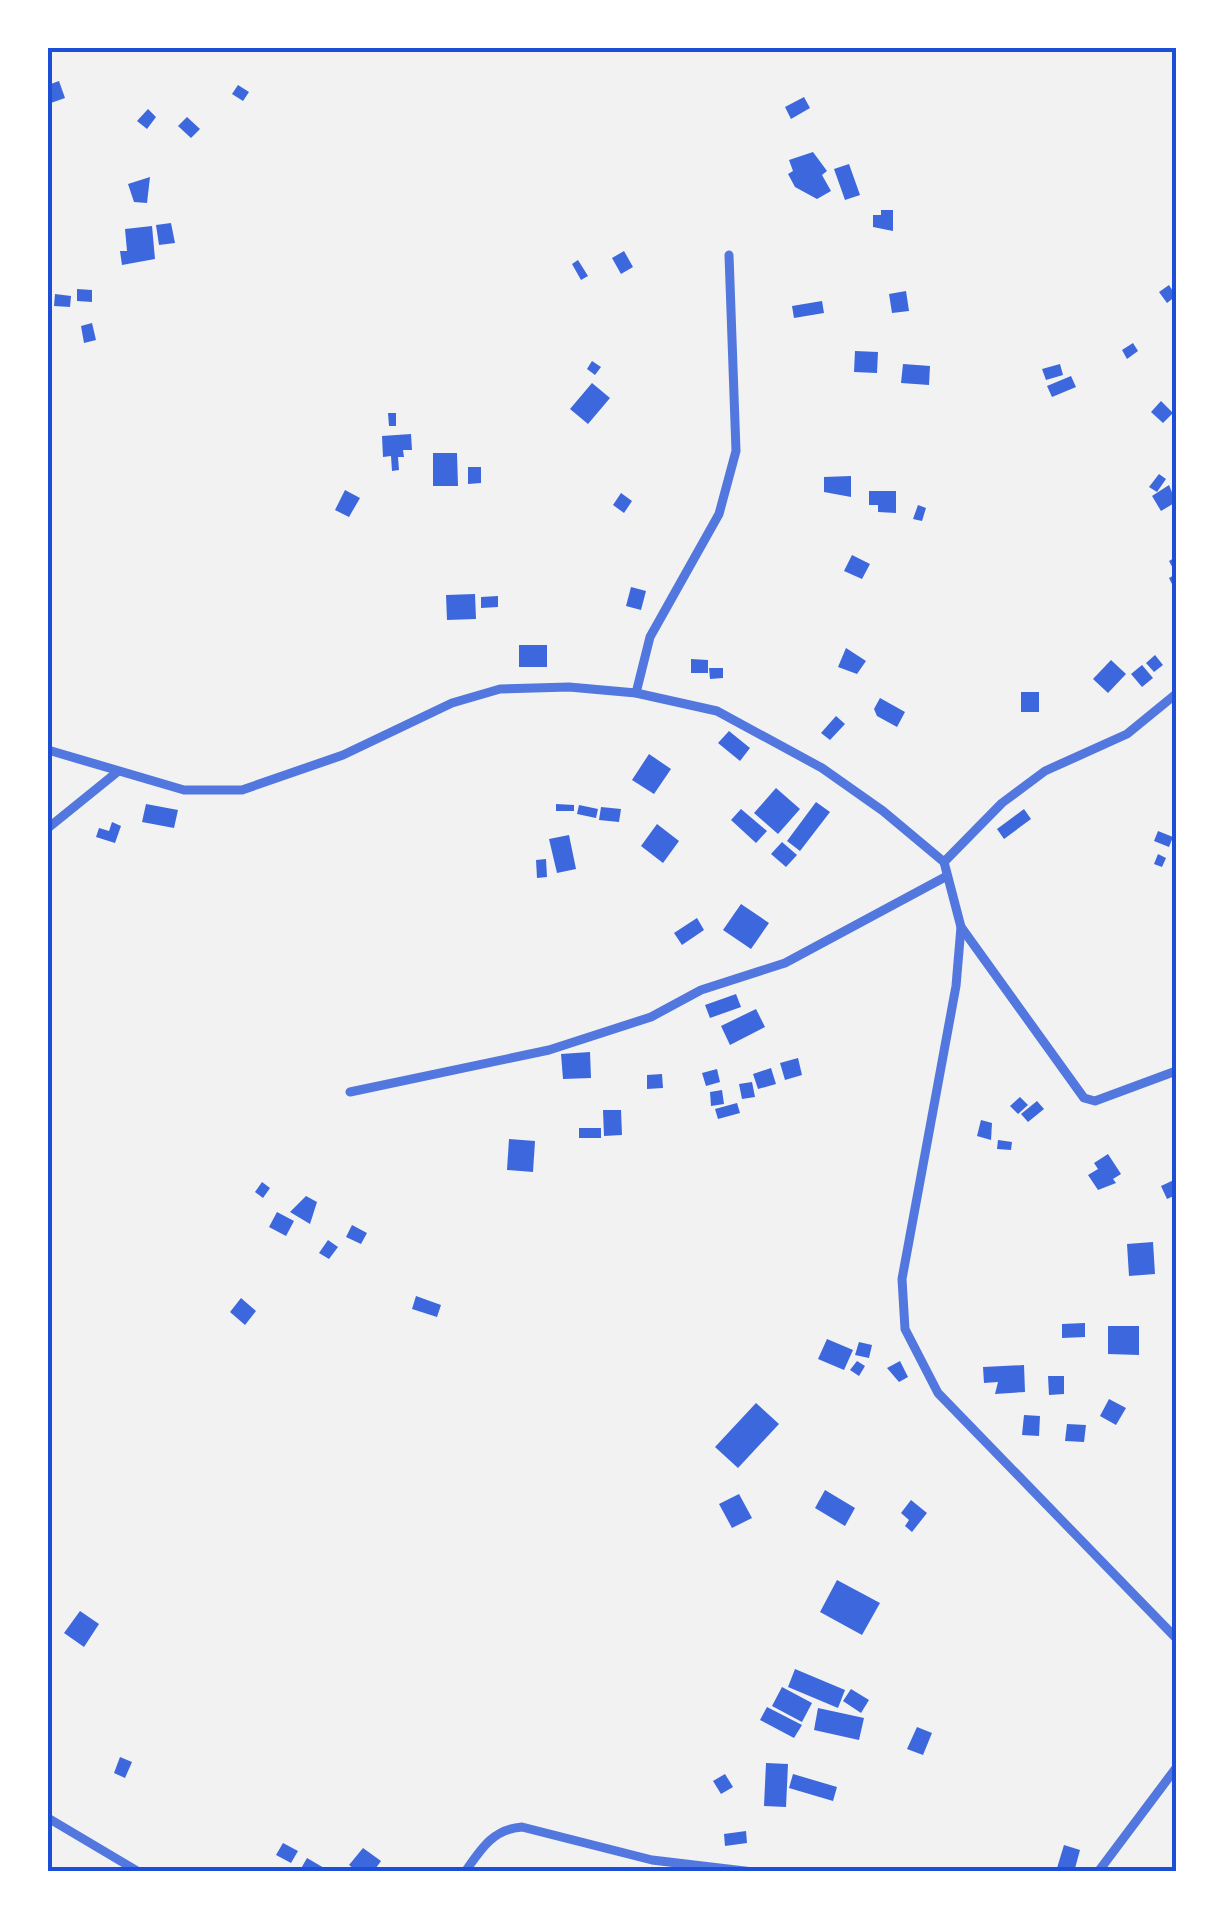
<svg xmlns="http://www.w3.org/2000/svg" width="1224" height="1919" viewBox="0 0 1224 1919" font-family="Jost,sans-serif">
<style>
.building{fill:#3d67dc}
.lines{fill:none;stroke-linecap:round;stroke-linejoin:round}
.minor{stroke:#5277de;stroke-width:9}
.neatline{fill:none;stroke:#1d4ed8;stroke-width:4}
</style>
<rect width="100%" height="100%" fill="#f2f2f2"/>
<g class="building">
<path d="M59,81L65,98L48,104V85Z"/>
<path d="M238,85L249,92L243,101L232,94Z"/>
<path d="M804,97L810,108L791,119L785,107Z"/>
<path d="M148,109L156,117L147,129L137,121Z"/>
<path d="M187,117L200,129L191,138L178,126Z"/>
<path d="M813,152L827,171L822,175L831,191L817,199L795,187L788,174L793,171L789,160Z"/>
<path d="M849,164L860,195L845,200L834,169Z"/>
<path d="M150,177L147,203L134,202L128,184Z"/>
<path d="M881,210H893V231L873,227V215H881Z"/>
<path d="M171,223L175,243L159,245L156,225Z"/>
<path d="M152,226L155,259L122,265L120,251H127L125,229Z"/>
<path d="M624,251L633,267L621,274L612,258Z"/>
<path d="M578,260L588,276L581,280L572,264Z"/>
<path d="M1169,285L1176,296L1167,303L1159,292Z"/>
<path d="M77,289L92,290V302L77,301Z"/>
<path d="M906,291L909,311L892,313L889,294Z"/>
<path d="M55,294L71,296L70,307L54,306Z"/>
<path d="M822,301L824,313L794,318L792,306Z"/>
<path d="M92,323L96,340L84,343L81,326Z"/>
<path d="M1133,343L1138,351L1127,359L1122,350Z"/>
<path d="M855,351L878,352L877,373L854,372Z"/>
<path d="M592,361L601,367L595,375L587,369Z"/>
<path d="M903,364L930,366L929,385L901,383Z"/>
<path d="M1060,364L1063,375L1046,380L1042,369Z"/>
<path d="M1071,376L1076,387L1052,397L1047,386Z"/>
<path d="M592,383L610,398L588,424L570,409Z"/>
<path d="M1161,401L1173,413L1163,423L1151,412Z"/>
<path d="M388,413H396V426H389Z"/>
<path d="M411,434L412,450H403L404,457H398L399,470L392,471L391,456L383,457L382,436Z"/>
<path d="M433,453H457L458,486H433Z"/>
<path d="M468,467H481V483L468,484Z"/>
<path d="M1159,474L1166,479L1157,492L1149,487Z"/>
<path d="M851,476V497L824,492V477Z"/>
<path d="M1169,485L1176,502L1161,511L1152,496Z"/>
<path d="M345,490L360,498L349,517L335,510Z"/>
<path d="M869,491H896V513L878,512V505H869Z"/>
<path d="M621,493L632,501L624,513L613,505Z"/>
<path d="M918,505L926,508L922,521L913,519Z"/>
<path d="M852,555L870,564L862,579L844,571Z"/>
<path d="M1176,557V592L1169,578L1176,574L1169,561Z"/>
<path d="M631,587L646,591L641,610L626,606Z"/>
<path d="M475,594L476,619L447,620L446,595Z"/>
<path d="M498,596V607L481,608V597Z"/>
<rect x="519" y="645" width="28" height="22"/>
<path d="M846,648L866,661L857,674L838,667Z"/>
<path d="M1155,655L1163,665L1154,672L1146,663Z"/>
<path d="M691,659L708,660V673H691Z"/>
<path d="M1111,660L1126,674L1108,693L1093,679Z"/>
<path d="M1142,665L1153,678L1142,687L1131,674Z"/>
<path d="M709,668H723V678L710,679Z"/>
<rect x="1021" y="692" width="18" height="20"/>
<path d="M880,698L905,712L897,727L877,716L874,709Z"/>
<path d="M836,716L845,724L830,740L821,733Z"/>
<path d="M729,731L750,748L740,761L718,743Z"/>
<path d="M649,754L671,769L654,794L632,780Z"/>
<path d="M776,788L800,809L778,834L754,813Z"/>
<path d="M816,802L830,812L800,851L787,841Z"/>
<path d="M146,804L178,810L174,828L142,822Z"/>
<path d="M556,804L574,805V811H556Z"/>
<path d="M579,805L598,809L596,818L577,814Z"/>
<path d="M601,807L621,809L619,822L599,820Z"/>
<path d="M741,809L767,831L756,843L731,820Z"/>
<path d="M1024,809L1031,819L1004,839L997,829Z"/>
<path d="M112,822L121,826L115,843L96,837L99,828L109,831Z"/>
<path d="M657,824L679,841L663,863L641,846Z"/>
<path d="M1158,831L1173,837L1169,847L1154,841Z"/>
<path d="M569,835L576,869L557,873L549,839Z"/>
<path d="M782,842L797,855L786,867L771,854Z"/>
<path d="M1158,854L1166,858L1162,867L1154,864Z"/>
<path d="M546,859L547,877L537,878L536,860Z"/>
<path d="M741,904L769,923L751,949L723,930Z"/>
<path d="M697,918L704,930L682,945L674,933Z"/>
<path d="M736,994L741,1007L710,1018L705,1005Z"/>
<path d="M756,1009L765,1027L730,1045L721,1026Z"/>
<path d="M590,1052L591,1078L563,1079L561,1054Z"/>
<path d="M798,1058L802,1075L785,1080L780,1063Z"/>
<path d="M771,1068L776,1084L758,1089L753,1074Z"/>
<path d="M717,1069L720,1082L706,1086L702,1073Z"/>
<path d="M662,1074L663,1088L647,1089V1075Z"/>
<path d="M752,1082L755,1097L742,1099L739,1084Z"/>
<path d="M722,1090L724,1104L711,1106L710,1092Z"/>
<path d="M1020,1097L1028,1105L1018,1114L1010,1106Z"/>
<path d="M1037,1101L1044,1109L1028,1122L1021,1114Z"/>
<path d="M737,1103L740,1113L718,1119L715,1109Z"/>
<path d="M603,1110H621L622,1135L604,1136Z"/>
<path d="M981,1120L992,1123L991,1140L977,1136Z"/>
<rect x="579" y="1128" width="22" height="10"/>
<path d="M509,1139L535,1141L533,1172L507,1170Z"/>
<path d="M998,1140L1012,1142L1011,1150L997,1149Z"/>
<path d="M1108,1154L1121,1174L1113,1179L1116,1183L1098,1190L1088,1175L1098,1169L1094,1163Z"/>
<path d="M1176,1179V1195L1167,1199L1161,1186Z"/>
<path d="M262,1182L270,1188L263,1198L255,1192Z"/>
<path d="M306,1196L317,1202L310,1224L290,1212Z"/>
<path d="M277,1212L294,1221L286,1236L269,1227Z"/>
<path d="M352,1225L367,1233L361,1244L346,1237Z"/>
<path d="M328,1240L338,1247L329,1259L319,1253Z"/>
<path d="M1153,1242L1155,1274L1129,1276L1127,1244Z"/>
<path d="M416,1296L441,1305L437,1317L412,1309Z"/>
<path d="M241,1298L256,1311L245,1325L230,1312Z"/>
<path d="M1085,1323V1337L1062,1338V1324Z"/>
<path d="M1108,1326H1139V1355L1108,1354Z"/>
<path d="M827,1339L853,1350L844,1370L818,1359Z"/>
<path d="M859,1342L872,1345L869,1358L855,1355Z"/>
<path d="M857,1361L865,1366L859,1376L850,1370Z"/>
<path d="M900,1361L908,1377L899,1382L887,1368Z"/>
<path d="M1024,1365L1025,1392L995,1394L998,1382L984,1383L983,1367Z"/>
<path d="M1048,1376H1064V1394L1049,1395Z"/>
<path d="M1109,1399L1126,1408L1116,1425L1100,1416Z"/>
<path d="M756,1403L779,1424L738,1468L715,1447Z"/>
<path d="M1024,1415L1040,1416L1039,1436L1022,1435Z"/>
<path d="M1067,1424L1086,1425L1084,1442L1065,1441Z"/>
<path d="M825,1490L855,1508L845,1526L815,1508Z"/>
<path d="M739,1494L752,1518L732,1528L719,1504Z"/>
<path d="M911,1500L927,1513L912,1532L905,1526L909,1520L901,1513Z"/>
<path d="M837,1580L880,1603L862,1635L820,1612Z"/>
<path d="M80,1611L99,1624L84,1647L64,1633Z"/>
<path d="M795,1669L845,1690L838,1708L788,1687Z"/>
<path d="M782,1687L812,1703L802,1722L772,1706Z"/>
<path d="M851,1689L869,1700L861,1713L843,1701Z"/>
<path d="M767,1707L802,1725L794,1738L760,1720Z"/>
<path d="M818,1708L864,1718L859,1740L814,1730Z"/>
<path d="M917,1727L932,1733L923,1755L907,1749Z"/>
<path d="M120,1757L132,1762L125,1778L114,1773Z"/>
<path d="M766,1763L788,1764L786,1807L764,1806Z"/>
<path d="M725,1774L733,1787L721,1794L713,1781Z"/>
<path d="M793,1774L837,1787L833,1801L789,1788Z"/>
<path d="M746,1831L747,1843L725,1846L724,1834Z"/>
<path d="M283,1843L298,1851L291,1863L276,1855Z"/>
<path d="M1064,1845L1080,1850L1074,1872L1057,1868Z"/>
<path d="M363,1848L381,1861L373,1872H358L349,1865Z"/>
<path d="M307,1858L331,1872H299Z"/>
</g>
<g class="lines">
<g class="minor">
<path d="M636,693L650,637L719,514L736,451L729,255"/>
<path d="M48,750L184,790H242L343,755L452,703L500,689L569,687L636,693L717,711L822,768L883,811L944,862L961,927L956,986L902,1279L905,1329L938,1393L1176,1638"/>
<path d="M48,828L116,773"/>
<path d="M944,862L1002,803L1045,771L1127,734L1176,694"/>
<path d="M961,927L1084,1098L1095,1101L1176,1071"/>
<path d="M350,1092L549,1050L651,1017L701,990L785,963L947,876"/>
<path d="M48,1818L139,1872"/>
<path d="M465,1872C481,1849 493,1829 522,1827L652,1860L753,1872"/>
<path d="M1098,1872L1176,1768"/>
</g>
</g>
<rect width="1224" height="1919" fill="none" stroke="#ffffff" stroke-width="100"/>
<rect x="50" y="50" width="1124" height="1819" class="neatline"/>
</svg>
